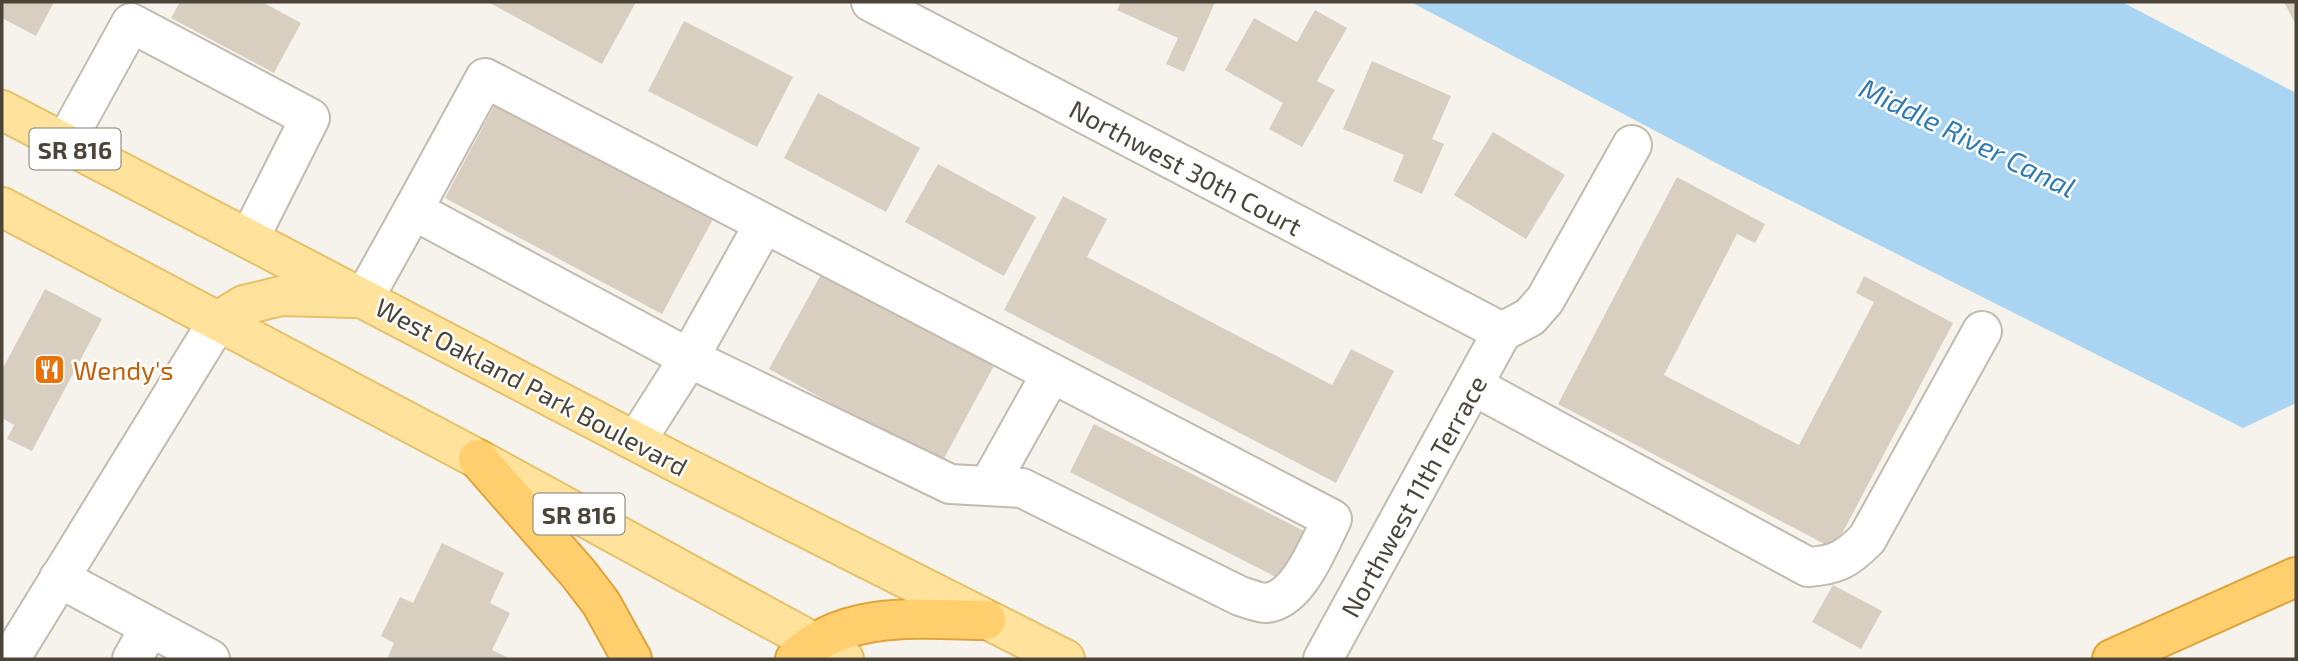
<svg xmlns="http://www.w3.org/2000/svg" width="2298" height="661" viewBox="0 0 2298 661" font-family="'Exo 2',sans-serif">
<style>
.water{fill:#a9d4f2}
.building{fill:#d8cfc1}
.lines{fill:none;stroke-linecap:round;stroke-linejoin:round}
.minor-casing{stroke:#c2bbae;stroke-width:42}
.major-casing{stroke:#e6c16a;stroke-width:42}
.highway-casing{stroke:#e0a43c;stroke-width:42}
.minor{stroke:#fff;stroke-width:38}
.major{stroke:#ffe39c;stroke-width:38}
.highway{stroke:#ffcf6e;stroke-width:38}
.labels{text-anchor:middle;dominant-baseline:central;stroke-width:5;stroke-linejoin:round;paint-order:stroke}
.shield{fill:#fff;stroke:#817c74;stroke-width:2}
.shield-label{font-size:24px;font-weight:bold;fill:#4b4439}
.street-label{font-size:26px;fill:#4b4439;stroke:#fff}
.food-label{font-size:26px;fill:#c56008;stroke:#fff;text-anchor:start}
.water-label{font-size:28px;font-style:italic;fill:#2e7ab2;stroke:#fff}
</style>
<rect width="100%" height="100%" fill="#f6f3ec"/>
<path class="water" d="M1411,2H2122L2296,93V403L2243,428L1720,165Z"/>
<g class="building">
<path d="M2,2H54L36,36L2,18Z"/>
<path d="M180,2H262L301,23L274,73L171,18Z"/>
<path d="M488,2H636L602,64Z"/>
<path d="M1121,2H1215L1184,72L1166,64L1178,38L1117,10Z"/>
<path d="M2284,2H2296V25Z"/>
<path d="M1315,10L1347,28L1317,81L1335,90L1302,147L1269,129L1283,103L1225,70L1254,18L1297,42Z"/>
<path d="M684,21L793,77L757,147L648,91Z"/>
<path d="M1372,61L1451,96L1432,139L1444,144L1422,194L1393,181L1404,155L1343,129Z"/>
<path d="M818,93L920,148L886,212L784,158Z"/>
<path d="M495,104L713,219L662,314L445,198Z"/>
<path d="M1493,132L1565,175L1526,239L1454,195Z"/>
<path d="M938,164L1036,217L1004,276L905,222Z"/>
<path d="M1677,177L1765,224L1755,243L1737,234L1664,375L1799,445L1874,302L1856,293L1864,276L1953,323L1834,549L1558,404Z"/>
<path d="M1063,196L1107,219L1087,257L1332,385L1351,349L1394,371L1336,483L1004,310Z"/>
<path d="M824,269L996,362L941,464L769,369Z"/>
<path d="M45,289L102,319L32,451L7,439L14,425L2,418V370Z"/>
<path d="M1094,424L1304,531L1280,579L1070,472Z"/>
<path d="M442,543L504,573L490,603L510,613L492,650L511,659H387L394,643L381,636L400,597L413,603Z"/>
<path d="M1833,585L1882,611L1861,649L1812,622Z"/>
</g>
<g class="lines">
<defs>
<g id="minor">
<path d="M871,2L1502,332"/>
<path d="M65,143L131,23L310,118L249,239"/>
<path d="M413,210L485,78L1332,519C1319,544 1299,600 1266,603C1259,603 1247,598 1240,596L1022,488L950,484L689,358L764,224"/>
<path d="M364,298L413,210L689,358L636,441"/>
<path d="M1502,332L1530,317L1545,300L1632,145"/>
<path d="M1474,386L1808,567C1837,565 1847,559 1867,539L1982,331"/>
<path d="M989,485L1051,374"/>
<path d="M59,578L210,659"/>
<path d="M10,659L218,321"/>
<path d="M132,659L150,627"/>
<path d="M1323,659L1502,332"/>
</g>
<g id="major">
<path d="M2,110L677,463L1065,659"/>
<path d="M2,207L478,459L844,659"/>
<path d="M218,321L244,305L281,296L355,298"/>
</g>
<g id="highway">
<path d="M478,459L578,573L601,603L632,659"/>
<path d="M795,659C844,610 921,619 986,620"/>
<path d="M2112,659L2296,577"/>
</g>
</defs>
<use href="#minor" class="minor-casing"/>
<use href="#major" class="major-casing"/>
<use href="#highway" class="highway-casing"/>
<use href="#minor" class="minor"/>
<use href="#major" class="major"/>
<use href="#highway" class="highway"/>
</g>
<defs>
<symbol id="restaurant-square" viewBox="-11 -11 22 22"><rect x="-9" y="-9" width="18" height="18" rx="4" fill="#e8710a" stroke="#fff"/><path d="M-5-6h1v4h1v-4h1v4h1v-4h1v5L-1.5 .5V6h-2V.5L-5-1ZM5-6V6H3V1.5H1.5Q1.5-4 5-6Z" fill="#fff"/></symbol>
</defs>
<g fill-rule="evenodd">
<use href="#restaurant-square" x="32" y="352" width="35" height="35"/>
</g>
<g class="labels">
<g class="shield">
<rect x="29.5" y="128.5" width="91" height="41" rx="5"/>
<rect x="533.5" y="493.5" width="91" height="41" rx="5"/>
</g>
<g class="shield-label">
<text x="75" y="149">SR 816</text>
<text x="579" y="514">SR 816</text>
</g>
<g class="street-label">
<text transform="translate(1186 167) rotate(28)">Northwest 30th Court</text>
<text transform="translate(532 386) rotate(28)">West Oakland Park Boulevard</text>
<text transform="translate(1413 496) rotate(-61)">Northwest 11th Terrace</text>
</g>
<g class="food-label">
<text x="73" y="369">Wendy's</text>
</g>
<g class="water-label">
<text transform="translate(1968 137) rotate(26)">Middle River Canal</text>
</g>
</g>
<rect width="2298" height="661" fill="none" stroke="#4b4439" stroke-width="7"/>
</svg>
